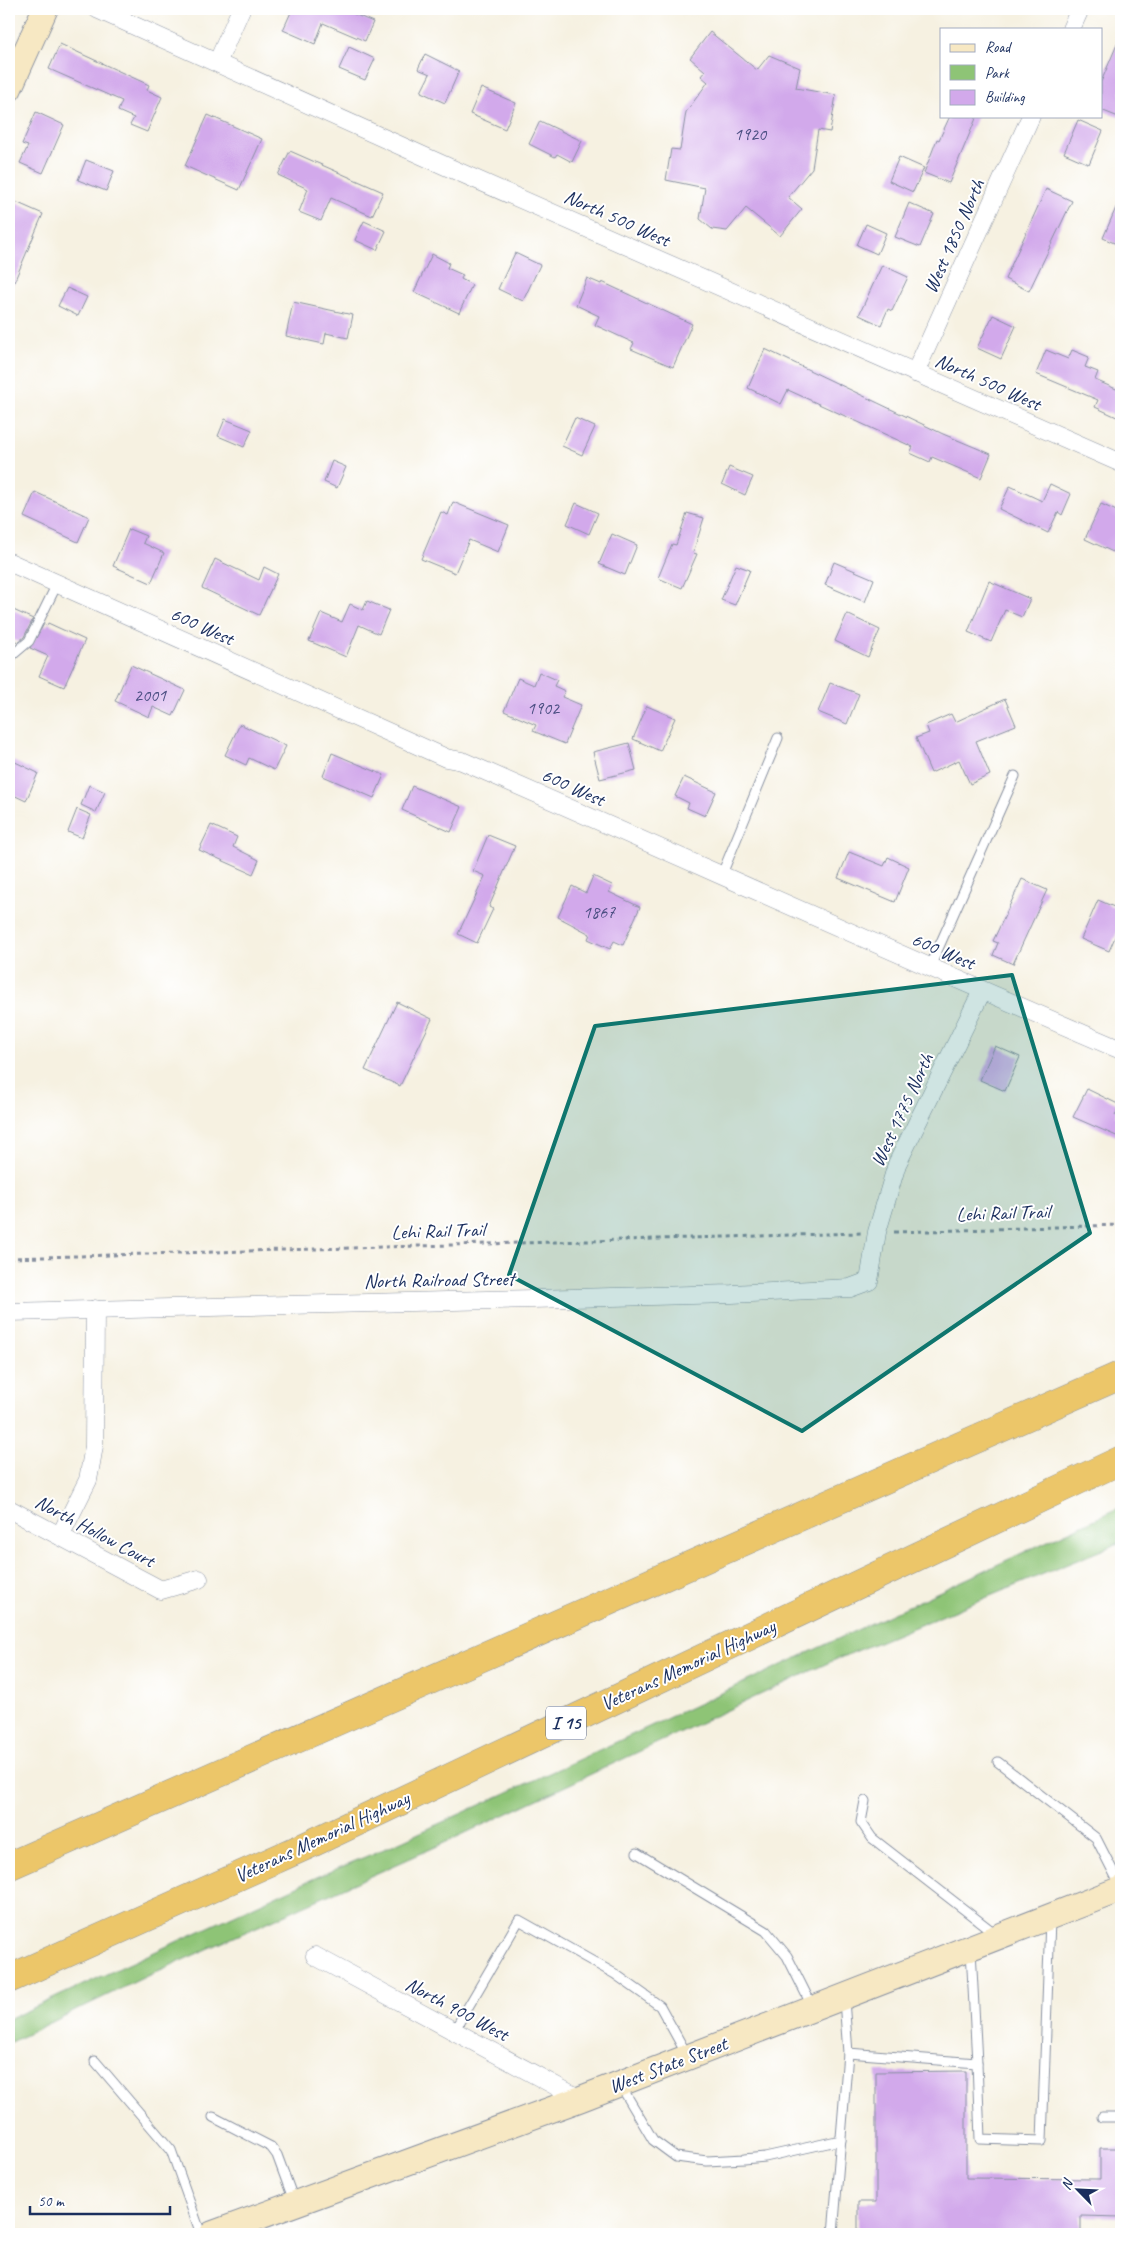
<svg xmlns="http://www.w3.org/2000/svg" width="1130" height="2243" viewBox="0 0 1130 2243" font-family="Caveat,sans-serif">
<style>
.green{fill:#8ec476;stroke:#547a6a}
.building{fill:#d2a9eb}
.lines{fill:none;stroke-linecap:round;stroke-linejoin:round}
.lane-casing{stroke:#8890a0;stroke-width:11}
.street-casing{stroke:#8890a0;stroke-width:19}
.secondary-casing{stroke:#8890a0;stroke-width:27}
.highway-casing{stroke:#8890a0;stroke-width:29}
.path{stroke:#8890a0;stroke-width:3;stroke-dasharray:4 4;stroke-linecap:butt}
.lane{stroke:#fff;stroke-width:9}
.street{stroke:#fff;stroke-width:18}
.secondary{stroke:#f7e8c3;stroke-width:25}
.highway{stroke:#ecc669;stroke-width:28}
.marked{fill:#0f766e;fill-opacity:0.2;stroke:#0f766e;stroke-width:4;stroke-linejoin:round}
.labels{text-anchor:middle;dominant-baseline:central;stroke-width:4;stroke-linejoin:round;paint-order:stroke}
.number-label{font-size:18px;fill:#494e81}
.shield{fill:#fff;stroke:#5f6d8e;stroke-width:1}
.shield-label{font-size:19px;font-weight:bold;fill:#1b2f5e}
.street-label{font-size:20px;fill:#1b2f5e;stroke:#fff}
</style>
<rect width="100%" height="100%" fill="#fff"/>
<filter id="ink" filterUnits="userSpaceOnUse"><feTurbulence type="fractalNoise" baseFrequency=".02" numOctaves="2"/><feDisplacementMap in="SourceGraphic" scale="10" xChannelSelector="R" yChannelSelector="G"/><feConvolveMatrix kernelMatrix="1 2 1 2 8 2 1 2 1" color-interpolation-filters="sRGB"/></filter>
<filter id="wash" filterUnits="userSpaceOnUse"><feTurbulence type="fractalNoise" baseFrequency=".0096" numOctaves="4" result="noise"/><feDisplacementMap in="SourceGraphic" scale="20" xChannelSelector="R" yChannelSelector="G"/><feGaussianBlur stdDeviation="1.12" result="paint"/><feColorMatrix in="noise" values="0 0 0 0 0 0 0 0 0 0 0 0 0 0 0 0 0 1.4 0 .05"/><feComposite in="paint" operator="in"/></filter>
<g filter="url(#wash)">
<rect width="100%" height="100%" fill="#f6f1e1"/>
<path class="green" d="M1121,1507V1542L830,1662L442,1844L147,1976L9,2043V2019L317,1877L384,1849L582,1758Z"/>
<g id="blocks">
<g class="building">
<path d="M289,9H342L373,22L365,41L323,23L315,44L283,30L292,10Z"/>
<path d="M710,32L757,70L769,55L800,68L796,88L836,95L830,132L818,130L812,168L788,197L802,209L780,236L746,208L727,231L712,229L700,219L705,188L666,180L671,149L680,150L686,112L708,82L701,76L705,71L690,58Z"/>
<path d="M1121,35V118L1101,110V82Z"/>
<path d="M60,44L149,85L147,90L162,97L147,132L130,125L134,118L118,111L122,101L49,69Z"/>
<path d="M349,47L375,59L365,80L339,69Z"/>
<path d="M425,54L459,71L445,103L421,92L430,74L418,69Z"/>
<path d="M481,88L516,103L505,129L470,114Z"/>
<path d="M36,112L64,125L43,173L20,163L28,146L22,144Z"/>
<path d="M208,115L262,139L239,190L185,166Z"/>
<path d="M950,116H977L949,183L924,173L937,139L939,140Z"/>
<path d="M1078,120L1103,131L1089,164L1064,153Z"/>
<path d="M540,121L582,141L572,162L557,154L555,157L529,144Z"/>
<path d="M290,151L383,192L372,216L331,198L321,221L299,212L308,189L278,175Z"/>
<path d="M899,157L924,168L913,192L889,181Z"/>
<path d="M86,160L114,171L106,191L78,180Z"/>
<path d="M1046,189L1072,201L1029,291L1005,279Z"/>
<path d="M1121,196V246L1103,238Z"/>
<path d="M9,199L43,214L9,294Z"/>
<path d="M909,203L934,214L920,247L895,237Z"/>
<path d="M364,221L386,231L377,250L355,240Z"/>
<path d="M866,224L886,233L877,254L857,245Z"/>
<path d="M515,253L540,265L523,301L498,289Z"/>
<path d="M432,254L449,263L447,268L463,275L461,279L472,285L459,313L414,292Z"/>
<path d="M882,265L908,277L892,311L888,309L881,325L859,315Z"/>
<path d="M587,278L601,284L602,282L692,324L673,367L631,349L634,343L595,325L599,316L576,305Z"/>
<path d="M67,288L87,297L78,316L58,306Z"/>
<path d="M293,302L353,315L348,338L326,333L324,344L286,336Z"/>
<path d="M993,315L1016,326L1001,359L977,348Z"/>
<path d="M765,349L943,434L991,454L981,478L932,457L930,462L910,453L913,447L788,390L781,404L748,388Z"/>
<path d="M1046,350L1068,359L1072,350L1089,357L1085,367L1098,372L1095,380L1121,391V419L1095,407L1098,400L1036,374Z"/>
<path d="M575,418L595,427L582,455L562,446Z"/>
<path d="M225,419L252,430L244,447L218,436Z"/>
<path d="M332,461L346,467L337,488L324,482Z"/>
<path d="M729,467L753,477L745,495L722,484Z"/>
<path d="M1050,484L1071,494L1062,515L1058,512L1048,533L999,509L1010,486L1042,501Z"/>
<path d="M35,492L89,517L78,542L24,517Z"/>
<path d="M453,502L509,525L498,552L469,540L455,573L421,559L441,512L448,515Z"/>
<path d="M576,503L598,513L589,534L567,524Z"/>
<path d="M1101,504L1121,513V546L1117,544L1113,552L1085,539Z"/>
<path d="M687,513L704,518L693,553L697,554L682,588L658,578L672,544L676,545Z"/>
<path d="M129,529L146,536L143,543L164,553L151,583L113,566Z"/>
<path d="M612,534L637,545L625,575L599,564Z"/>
<path d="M215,559L259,580L264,567L278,574L259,615L202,588Z"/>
<path d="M834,562L874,579L865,602L825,585Z"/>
<path d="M736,565L750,570L735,605L721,600Z"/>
<path d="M989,581L1030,599L1022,617L1005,610L991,642L968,632Z"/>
<path d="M367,601L389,610L379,634L359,625L346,657L309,641L321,613L342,622L350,604L363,610Z"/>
<path d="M9,608L33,619L24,637L18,642L9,638Z"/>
<path d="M847,614L880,630L868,657L835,641Z"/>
<path d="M48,623L85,640L64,687L39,676L48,656L30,648L44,624L47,626Z"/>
<path d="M131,665L185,690L173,716L153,707L149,717L115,701Z"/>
<path d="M539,672L557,680L554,686L565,691L562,697L581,705L565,744L533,731L536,725L504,711L518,678L534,685Z"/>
<path d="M830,683L859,694L847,724L818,712Z"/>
<path d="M1005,699L1016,725L976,741L990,775L970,784L959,760L931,773L916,738L929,733L926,725L951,714L955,722Z"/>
<path d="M647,706L675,718L660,751L633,739Z"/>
<path d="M240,724L286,746L274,770L249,758L246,765L225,755Z"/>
<path d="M629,743L636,770L600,779L593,752Z"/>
<path d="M332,753L384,775L374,798L323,776Z"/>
<path d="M9,759L38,773L26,801L9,793Z"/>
<path d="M684,777L716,792L705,816L687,808L689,803L675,796Z"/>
<path d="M89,785L105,792L96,812L81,805Z"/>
<path d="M412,786L462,807L451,832L402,810Z"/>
<path d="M77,809L91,815L82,838L68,832Z"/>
<path d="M211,825L237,837L233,847L259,860L253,874L199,850Z"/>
<path d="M488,835L515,846L489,907L493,909L477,943L458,934L485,876L473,871Z"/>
<path d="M849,852L884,866L888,857L909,867L895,902L838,878Z"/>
<path d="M593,876L612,885L609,892L640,907L623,945L614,941L610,949L588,939L590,934L558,917L572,886L586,893Z"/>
<path d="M1022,879L1047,890L1013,964L993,955L998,943L993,941Z"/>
<path d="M1098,900L1121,910V923L1109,951L1081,939Z"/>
<path d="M397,1002L432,1019L400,1086L365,1070Z"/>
<path d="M995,1046L1020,1057L1005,1091L980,1080Z"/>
<path d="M1087,1089L1120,1105L1115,1115L1121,1117V1138L1073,1117Z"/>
<path d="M966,2071V2178L1100,2179V2148H1121V2217L1081,2216V2234H858V2202H876V2072Z"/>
</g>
</g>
</g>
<g filter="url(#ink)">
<use href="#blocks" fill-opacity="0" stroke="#8890a0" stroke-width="1"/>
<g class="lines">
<defs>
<g id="lane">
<path d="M9,658L29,641L57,584"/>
<path d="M722,874L778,738"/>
<path d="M929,969L1015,776"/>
<path d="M998,1762L1096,1838L1121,1887"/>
<path d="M865,1801L861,1822L872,1838L997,1935"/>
<path d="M637,1853L766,1931L787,1956L812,2006"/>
<path d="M454,2031L519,1920L615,1974L660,2006L687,2055"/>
<path d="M848,2053L977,2063L971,1950"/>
<path d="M95,2061L171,2150L201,2234"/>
<path d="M977,2063L980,2139L1042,2141L1050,1919"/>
<path d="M621,2086L653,2140L676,2157L707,2161L744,2159L765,2157L841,2140"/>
<path d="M213,2117L271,2147L277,2155L294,2201"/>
<path d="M1102,2117H1121"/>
<path d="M833,2234L848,2053L844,2000"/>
</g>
<g id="street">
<path d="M97,9L450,168L1121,463"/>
<path d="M1071,29L1080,9"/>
<path d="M218,61L241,9"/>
<path d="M915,373L1031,116"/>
<path d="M9,562L446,758L462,761C682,857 901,956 1121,1050"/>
<path d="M9,1312L732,1294L850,1288L869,1281L877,1232L897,1164L982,991"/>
<path d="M9,1509L161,1590L199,1579"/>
<path d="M60,1536L88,1480L94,1446L95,1309"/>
<path d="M315,1956L580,2099"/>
</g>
<g id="secondary">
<path d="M9,89L45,9"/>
<path d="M212,2234L580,2099L1121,1889"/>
</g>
<g id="highway">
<path d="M9,1866L1121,1375"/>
<path d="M9,1979L308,1845L1121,1460"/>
</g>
</defs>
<use href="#lane" class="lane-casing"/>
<use href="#street" class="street-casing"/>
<use href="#secondary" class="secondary-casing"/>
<use href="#highway" class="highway-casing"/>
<g class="path">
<path d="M894,1232L1121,1225"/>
<path d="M9,1258L861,1233"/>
</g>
<use href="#lane" class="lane"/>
<use href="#street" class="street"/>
<use href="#secondary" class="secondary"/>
<use href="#highway" class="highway"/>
</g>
</g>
<path class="marked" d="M1012,975L1090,1233L802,1431L509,1275L595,1026Z"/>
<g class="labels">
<g class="number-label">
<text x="750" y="134">1920</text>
<text x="150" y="695">2001</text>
<text x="543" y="708">1902</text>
<text x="599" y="912">1867</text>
</g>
<rect class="shield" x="546" y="1706.5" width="40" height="33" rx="4"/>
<g class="shield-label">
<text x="566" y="1723">I 15</text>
</g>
<g class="street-label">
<text transform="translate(617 218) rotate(24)">North 500 West</text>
<text transform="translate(954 236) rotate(-66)">West 1850 North</text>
<text transform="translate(988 382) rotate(24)">North 500 West</text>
<text transform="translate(202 626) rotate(24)">600 West</text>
<text transform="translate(573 787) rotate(24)">600 West</text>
<text transform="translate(943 951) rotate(23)">600 West</text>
<text transform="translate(902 1110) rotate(-65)">West 1775 North</text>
<text transform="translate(1003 1213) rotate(-2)">Lehi Rail Trail</text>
<text transform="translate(438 1231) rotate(-2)">Lehi Rail Trail</text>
<text transform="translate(439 1280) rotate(-1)">North Railroad Street</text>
<text transform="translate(95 1531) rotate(28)">North Hollow Court</text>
<text transform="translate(688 1665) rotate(-25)">Veterans Memorial Highway</text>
<text transform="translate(322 1837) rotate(-25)">Veterans Memorial Highway</text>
<text transform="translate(457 2009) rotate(28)">North 900 West</text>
<text transform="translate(668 2065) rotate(-21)">West State Street</text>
</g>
</g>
<rect width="1130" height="2243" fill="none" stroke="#fff" stroke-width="30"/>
<rect x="940" y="28" width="162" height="90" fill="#ffffff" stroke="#a4acbf"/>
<rect x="950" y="44" width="25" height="8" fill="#f7e8c3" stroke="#a4acbf"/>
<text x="985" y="52" font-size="15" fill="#1b2f5e">Road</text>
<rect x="950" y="65" width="25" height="15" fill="#8ec476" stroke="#a4acbf"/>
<text x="985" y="78" font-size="15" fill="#1b2f5e">Park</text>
<rect x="950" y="90" width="25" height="15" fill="#d2a9eb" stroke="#a4acbf"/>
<text x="985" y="102" font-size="15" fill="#1b2f5e">Building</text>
<g transform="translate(1078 2190) rotate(294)" stroke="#ffffff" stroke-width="4" paint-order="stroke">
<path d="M0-4L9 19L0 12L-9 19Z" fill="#1b2f5e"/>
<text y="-8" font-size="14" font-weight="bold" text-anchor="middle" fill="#1b2f5e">N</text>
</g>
<path d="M30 2206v8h140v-8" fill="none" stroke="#1b2f5e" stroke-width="2.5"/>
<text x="38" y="2206" font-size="15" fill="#1b2f5e" stroke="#ffffff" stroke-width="4" paint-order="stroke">50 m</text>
</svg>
